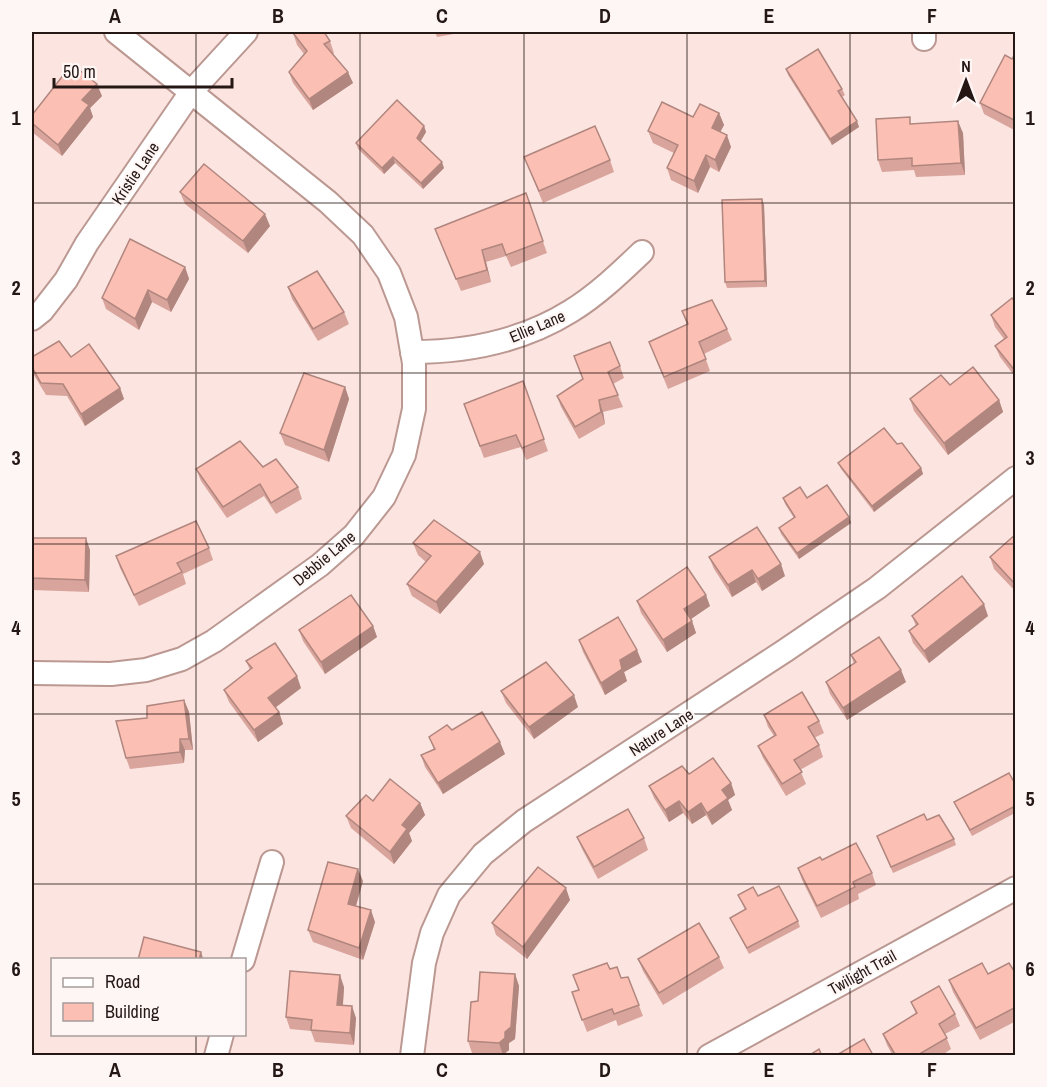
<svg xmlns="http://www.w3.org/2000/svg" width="1047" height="1087" viewBox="0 0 1047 1087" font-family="'Archivo Narrow',sans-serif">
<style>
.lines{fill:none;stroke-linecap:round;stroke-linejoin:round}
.minor-casing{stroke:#bb9891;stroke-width:26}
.minor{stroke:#fff;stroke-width:22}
.wall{fill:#d9a49b}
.shaded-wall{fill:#b0867e}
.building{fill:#fcbfb4;stroke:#b0867e;stroke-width:1.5}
.grid{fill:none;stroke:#241714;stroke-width:1.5;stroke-opacity:0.55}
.labels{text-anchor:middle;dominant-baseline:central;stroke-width:4.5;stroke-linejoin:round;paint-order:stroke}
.street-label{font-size:16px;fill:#241714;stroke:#fef6f5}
.neatline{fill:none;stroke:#241714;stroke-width:2}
.grid-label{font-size:20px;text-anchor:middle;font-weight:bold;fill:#241714}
</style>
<rect width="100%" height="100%" fill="#fce5e1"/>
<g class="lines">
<defs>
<g id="minor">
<path d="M924,32V39"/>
<path d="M32,319L42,311L66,280L87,243L191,92L246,32"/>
<path d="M412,352C468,352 523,341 571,311C597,295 620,273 642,252"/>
<path d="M32,673L111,674L146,670L182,659L214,641L320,565L354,535L384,497L404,455L414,409V363L406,317L389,273L363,235L328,202L116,32"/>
<path d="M243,960L272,862"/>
<path d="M216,1056L222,1034"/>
<path d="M412,1056L424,963L432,933L449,895L483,854L524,821L786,650L877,588L1016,478"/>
<path d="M709,1056L1016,888"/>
</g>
</defs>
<use href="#minor" class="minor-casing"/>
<use href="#minor" class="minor"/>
</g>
<g class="wall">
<path d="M435,32H465L437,37Z"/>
<path d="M293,33L330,41L334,53L333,54L353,83L313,110L293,83L289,72L304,54L297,45Z"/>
<path d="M1016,52V131L984,114L980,103L1012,59Z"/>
<path d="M786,69L842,89L845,95L842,97L859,127L832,145L788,75Z"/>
<path d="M102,96L90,108L93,117L62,156L32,132V115Z"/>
<path d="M719,113L724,125L720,132L731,147L719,172L710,167L698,193L671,180L667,168L674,153L653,143L648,131L693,117Z"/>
<path d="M913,123L963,133L965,175L916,177L914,170L882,172L878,160Z"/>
<path d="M424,126L426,132L420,142L444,168L423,189L395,163L384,174L358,149L356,143Z"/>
<path d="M524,157L610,160L614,172L543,203Z"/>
<path d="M180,192L270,226L248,253L185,204Z"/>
<path d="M526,193L547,253L511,267L506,256L486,262L491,282L461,291L435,229Z"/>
<path d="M764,205L767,287L727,288L725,282Z"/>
<path d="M185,267L189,279L171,312L152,302L139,330L106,309L102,298Z"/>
<path d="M288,287L344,312L349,324L318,341L292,299Z"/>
<path d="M1016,303V378L1000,357L995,346L1004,339L995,327L991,315Z"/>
<path d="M682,311L727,329L732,340L704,354L710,371L668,389L649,342L687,325Z"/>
<path d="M32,357H71L120,388L124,399L85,426L67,396L46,395L32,372Z"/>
<path d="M620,366L624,378L613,384L623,407L603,412L605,424L579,439L561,407L557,396Z"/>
<path d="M523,381L548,451L526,460L521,447L484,458L464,404Z"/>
<path d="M950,385L999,400L1003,412L948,455L914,411L910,399Z"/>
<path d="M345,387L349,399L329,462L285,445L280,433Z"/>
<path d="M897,444L921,468L923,474L874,512L841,469L838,463Z"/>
<path d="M263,467L298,487L302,499L276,514L264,496L227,518L201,481L196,469Z"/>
<path d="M783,498H807L849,517L851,523L799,559L781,534L779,528L794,518L785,504Z"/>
<path d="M1016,534V592L994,569L990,557Z"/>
<path d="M32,538L90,550L89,592L32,590Z"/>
<path d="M413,543L484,564L440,614L412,596L407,584L426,562L418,555Z"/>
<path d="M209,548L213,560L183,574L186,584L139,606L120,568L116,556Z"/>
<path d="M709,557L785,576L762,591L756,582L732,597L714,569Z"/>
<path d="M637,601L710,606L691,619L696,633L667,652L641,613Z"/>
<path d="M912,616H988L929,663L913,643L909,631L916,626Z"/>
<path d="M373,626L377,637L325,674L303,641L299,630Z"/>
<path d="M579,640L642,662L624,672L627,681L605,695L583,652Z"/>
<path d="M851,655L906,682L847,720L830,694L826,682L854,664Z"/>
<path d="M246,661L301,688L275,708L279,712L283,724L258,742L229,702L224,690L250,670Z"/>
<path d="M501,691L578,707L534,739L506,703Z"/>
<path d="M184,700L189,712L193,750H185L184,763L130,769L126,758L147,718Z"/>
<path d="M764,715L819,721L824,733L814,738L819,745L823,757L800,770L806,784L786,796L763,758L758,746L774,736L768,727Z"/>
<path d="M452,730L505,754L443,794L425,767L421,755L434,750L429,737Z"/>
<path d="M689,774L731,783L735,795L728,800L732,810L712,825L706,815L692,824L683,813L669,822L654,798L649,786Z"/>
<path d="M1016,779V813H1015L972,836L954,802Z"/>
<path d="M373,801L420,803L425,815L409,833L412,841L394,864L351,828L346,816Z"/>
<path d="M927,820L954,839L956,845L893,873L877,836Z"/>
<path d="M577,837L644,838L648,850L598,879L582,849Z"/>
<path d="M822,860L872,873L876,885L858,894L859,899L821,918L802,880L798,868Z"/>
<path d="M363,881L356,906L375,922L363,960L313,942L308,930Z"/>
<path d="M738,895L798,921L800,927L749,954L733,924L730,918L745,910Z"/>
<path d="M570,900L527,959L496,935L492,923Z"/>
<path d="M719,957L724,968L663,1005L643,971L638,959Z"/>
<path d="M610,969L621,978L628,977L643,1016L618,1026L616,1020L587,1032L572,992L579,990Z"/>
<path d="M515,974L519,986L515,1039L509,1043V1050L503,1055L472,1053L468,1041L478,1001Z"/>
<path d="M988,974H1016V1021L980,1040L953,992L949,980Z"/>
<path d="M344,987L343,1005L356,1018L354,1045L315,1042L311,1031L290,1029L286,1017Z"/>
<path d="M911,1002L955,1014L960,1026L945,1034L951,1049L941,1056H893L887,1045L883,1034L916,1014Z"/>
</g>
<g class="shaded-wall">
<path d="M348,72L353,83L313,110L309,99Z"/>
<path d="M97,84L102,96L90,108L93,117L62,156L58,145L82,100Z"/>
<path d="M719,113L724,125L716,140L712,128Z"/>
<path d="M857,121L859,127L832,145L830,139Z"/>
<path d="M958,121L963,133L965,175L961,163Z"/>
<path d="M424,126L426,132L419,144L417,138Z"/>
<path d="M727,135L731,147L719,172L715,160Z"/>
<path d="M706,155L710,167L698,193L694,181Z"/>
<path d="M393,157L395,163L384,174L382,168Z"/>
<path d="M442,162L444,168L423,189L421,183Z"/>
<path d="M762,199L764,205L767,287L765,281Z"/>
<path d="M265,214L270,226L248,253L243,241Z"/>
<path d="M482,250L486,262L491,282L487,270Z"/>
<path d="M185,267L189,279L171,312L167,300Z"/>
<path d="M148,290L152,302L139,330L135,319Z"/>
<path d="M345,387L349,399L329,462L324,450Z"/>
<path d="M120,388L124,399L85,426L81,414Z"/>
<path d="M599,400L603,412L605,424L601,412Z"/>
<path d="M999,400L1003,412L948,455L944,443Z"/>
<path d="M921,468L923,474L874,512L872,506Z"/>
<path d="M849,517L851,523L799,559L797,553Z"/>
<path d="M86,538L90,550L89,592L85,580Z"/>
<path d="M480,552L484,564L440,614L436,602Z"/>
<path d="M781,564L785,576L762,591L758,579Z"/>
<path d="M752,570L756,582L732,597L728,585Z"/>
<path d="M706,595L710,606L688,621L684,609Z"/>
<path d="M984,604L988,616L929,663L924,651Z"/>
<path d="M692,621L696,633L667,652L663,640Z"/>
<path d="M373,626L377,637L325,674L321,662Z"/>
<path d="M637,650L642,662L624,672L627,681L605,695L601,683L620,660Z"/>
<path d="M901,670L906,682L847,720L843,708Z"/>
<path d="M297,676L301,688L272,710L268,698Z"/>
<path d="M574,695L578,707L534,739L529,727Z"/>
<path d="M184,700L189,712L193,750L189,739Z"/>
<path d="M279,712L283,724L258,742L254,730Z"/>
<path d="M180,739L185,750L184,763L180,752Z"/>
<path d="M500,742L505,754L443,794L438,783Z"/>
<path d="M731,783L735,795L728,800L732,810L712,825L707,813L722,790Z"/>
<path d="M679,801L683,813L669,822L665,810Z"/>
<path d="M420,803L425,815L409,833L412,841L394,864L390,852L402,825Z"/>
<path d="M701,803L706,815L692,824L688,812Z"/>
<path d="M358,869L363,881L353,916L348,904Z"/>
<path d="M566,888L570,900L527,959L523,947Z"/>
<path d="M371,910L375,922L363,960L359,948Z"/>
<path d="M201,952L203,958V960H199Z"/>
<path d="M515,974L519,986L515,1039L509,1043V1050L503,1055L499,1043L505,1032Z"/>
<path d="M340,975L344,987L342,1017L337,1005Z"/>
<path d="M352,1006L356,1018L354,1045L350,1033Z"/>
</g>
<g class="building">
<path d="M296,32H324L330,41L324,44L348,72L309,99L289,72L307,51L293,33Z"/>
<path d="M818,49L842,89L838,91L857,121L830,139L786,69Z"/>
<path d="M1016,52V121L980,103L1005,55L1012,59Z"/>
<path d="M72,64L97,84L82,100L89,105L58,145L32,123V115Z"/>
<path d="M397,100L424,126L417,138L442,162L421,183L393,157L382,168L356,143Z"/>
<path d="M662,102L693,117L700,104L719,113L712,128L727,135L715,160L706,155L694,181L667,168L678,145L648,131Z"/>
<path d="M910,117V124L958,121L961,163L912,166V158L878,160L876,119Z"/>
<path d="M595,126L610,160L539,191L524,157Z"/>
<path d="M204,164L265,214L243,241L180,192Z"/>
<path d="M526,193L543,241L506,255L502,244L482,250L487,270L456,279L435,229Z"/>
<path d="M762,199L765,281L725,282L722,200Z"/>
<path d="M130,239L185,267L167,300L148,290L135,319L102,298Z"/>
<path d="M317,271L344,312L313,329L288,287Z"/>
<path d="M1012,298L1016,303V372L995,346L1007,337L991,315Z"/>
<path d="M712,300L727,329L699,342L706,359L664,377L649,342L688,324L682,311Z"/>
<path d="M59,341L71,357L89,344L120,388L81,414L63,384L41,383L32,367V357Z"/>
<path d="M610,342L620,366L608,372L618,395L599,400L601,412L575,427L557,396L583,379L574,356Z"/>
<path d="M973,367L999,400L944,443L910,399L941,375L950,385Z"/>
<path d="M304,373L345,387L324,450L280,433Z"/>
<path d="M523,381L544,439L522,448L516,435L480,446L464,404Z"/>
<path d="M884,428L897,444L902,443L921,468L872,506L838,463Z"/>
<path d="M240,441L263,467L276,459L298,487L271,503L260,484L223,507L196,469Z"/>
<path d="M827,485L849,517L797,553L779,528L795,517L783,498L800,487L807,498Z"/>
<path d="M434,520L480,552L436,602L407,584L431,556L413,543Z"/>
<path d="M196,521L209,548L177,563L182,572L134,595L116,556Z"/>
<path d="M757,527L781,564L758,579L752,570L728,585L709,557Z"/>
<path d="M1016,534V585L990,557Z"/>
<path d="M32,538H86L85,580L32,578Z"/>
<path d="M687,567L706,595L684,609L692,621L663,640L637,601Z"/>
<path d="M962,576L984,604L924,651L909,631L918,624L912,616Z"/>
<path d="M351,595L373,626L321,662L299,630Z"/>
<path d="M618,617L637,650L620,660L622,669L601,683L579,640Z"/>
<path d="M879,637L901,670L843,708L826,682L856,662L851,655Z"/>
<path d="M275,643L297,676L268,698L279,712L254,730L224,690L252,668L246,661Z"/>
<path d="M546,662L574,695L529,727L501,691Z"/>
<path d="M802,692L819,721L808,727L819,745L794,760L802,772L782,784L758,746L776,735L764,715Z"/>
<path d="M184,700L189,739H180V752L126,758L116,721L147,718V706Z"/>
<path d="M482,712L500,742L438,783L421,755L435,749L429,737L447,725L452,730Z"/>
<path d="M713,758L731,783L722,790L728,798L707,813L701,803L688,812L679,801L665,810L649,786L682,766L689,774Z"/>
<path d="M1009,773L1013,780L1016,779V809L1014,810L1013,807L970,830L954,802Z"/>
<path d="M390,779L420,803L402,825L407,829L390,852L346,816L366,795L373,801Z"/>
<path d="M628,809L644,838L594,867L577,837Z"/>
<path d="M924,814L927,820L939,815L954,839L891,867L877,836Z"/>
<path d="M856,843L872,873L853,882L855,887L817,906L798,868L820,857L822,860Z"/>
<path d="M328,862L358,869L348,904L371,910L359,948L308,930Z"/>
<path d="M538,867L566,888L523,947L492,923Z"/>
<path d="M779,886L798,921L747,948L730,918L746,909L738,895L753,887L758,896Z"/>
<path d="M699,923L719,957L659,993L638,959Z"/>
<path d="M144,937L201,952L199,960H138Z"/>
<path d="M607,963L610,969L617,967L621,978L628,977L639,1005L614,1014L612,1009L582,1020L572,992L579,990L573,975Z"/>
<path d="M982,963L988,974L1009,963L1016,974V1007L976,1028L949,980Z"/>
<path d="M290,971L340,975L337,1005L352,1006L350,1033L311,1030L312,1020L286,1017Z"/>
<path d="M480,972L515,974L511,1027L505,1032V1038L499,1043L468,1041L471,1002L478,1001Z"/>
<path d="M939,986L955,1014L939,1024L947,1038L916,1056H896L883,1034L917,1013L911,1002Z"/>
<path d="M864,1039L873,1055L871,1056H835Z"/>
<path d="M819,1049L822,1056H808Z"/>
</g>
<path class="grid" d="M196,32V960M360,32V1056M524,32V1056M687,32V1056M850,32V1056M32,203H1016M32,373H1016M32,544H1016M32,714H1016M32,884H1016M196,1034V1056"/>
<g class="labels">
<g class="street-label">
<text transform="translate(135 173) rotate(-56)">Kristie Lane</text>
<text transform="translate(537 326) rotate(-23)">Ellie Lane</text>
<text transform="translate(324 558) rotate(-40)">Debbie Lane</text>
<text transform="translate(661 732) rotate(-33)">Nature Lane</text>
<text transform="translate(862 972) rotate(-29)">Twilight Trail</text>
</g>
</g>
<rect width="1047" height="1087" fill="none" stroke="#fef6f5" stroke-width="66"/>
<rect x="51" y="958" width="195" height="78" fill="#fef6f5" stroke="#a79d9b" stroke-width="1.5"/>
<rect x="63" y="978" width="30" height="9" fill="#ffffff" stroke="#a79d9b" stroke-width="1.5"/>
<text x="105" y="988" font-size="18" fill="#241714">Road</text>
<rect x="63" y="1003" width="30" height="18" fill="#fcbfb4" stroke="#a79d9b" stroke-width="1.5"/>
<text x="105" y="1018" font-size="18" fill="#241714">Building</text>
<g transform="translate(966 81)" stroke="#fef6f5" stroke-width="4.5" paint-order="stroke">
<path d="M0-4.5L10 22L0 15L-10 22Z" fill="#241714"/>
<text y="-9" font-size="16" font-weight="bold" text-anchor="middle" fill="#241714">N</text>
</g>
<path d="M54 78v9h178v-9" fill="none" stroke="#241714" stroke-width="3"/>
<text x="63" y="78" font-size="18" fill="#241714" stroke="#fef6f5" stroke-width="4.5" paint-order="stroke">50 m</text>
<rect x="33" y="33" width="981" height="1021" class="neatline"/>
<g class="grid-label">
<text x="115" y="23">A</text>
<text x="278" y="23">B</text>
<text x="442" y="23">C</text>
<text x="605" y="23">D</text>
<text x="769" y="23">E</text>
<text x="932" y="23">F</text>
<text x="16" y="125">1</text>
<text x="1030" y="125">1</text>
<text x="16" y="295">2</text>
<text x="1030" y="295">2</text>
<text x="16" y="465">3</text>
<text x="1030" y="465">3</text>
<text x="16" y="635">4</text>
<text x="1030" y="635">4</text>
<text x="16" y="806">5</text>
<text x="1030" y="806">5</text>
<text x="16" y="976">6</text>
<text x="1030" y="976">6</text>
<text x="115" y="1077">A</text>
<text x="278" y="1077">B</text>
<text x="442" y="1077">C</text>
<text x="605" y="1077">D</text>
<text x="769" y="1077">E</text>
<text x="932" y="1077">F</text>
</g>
</svg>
